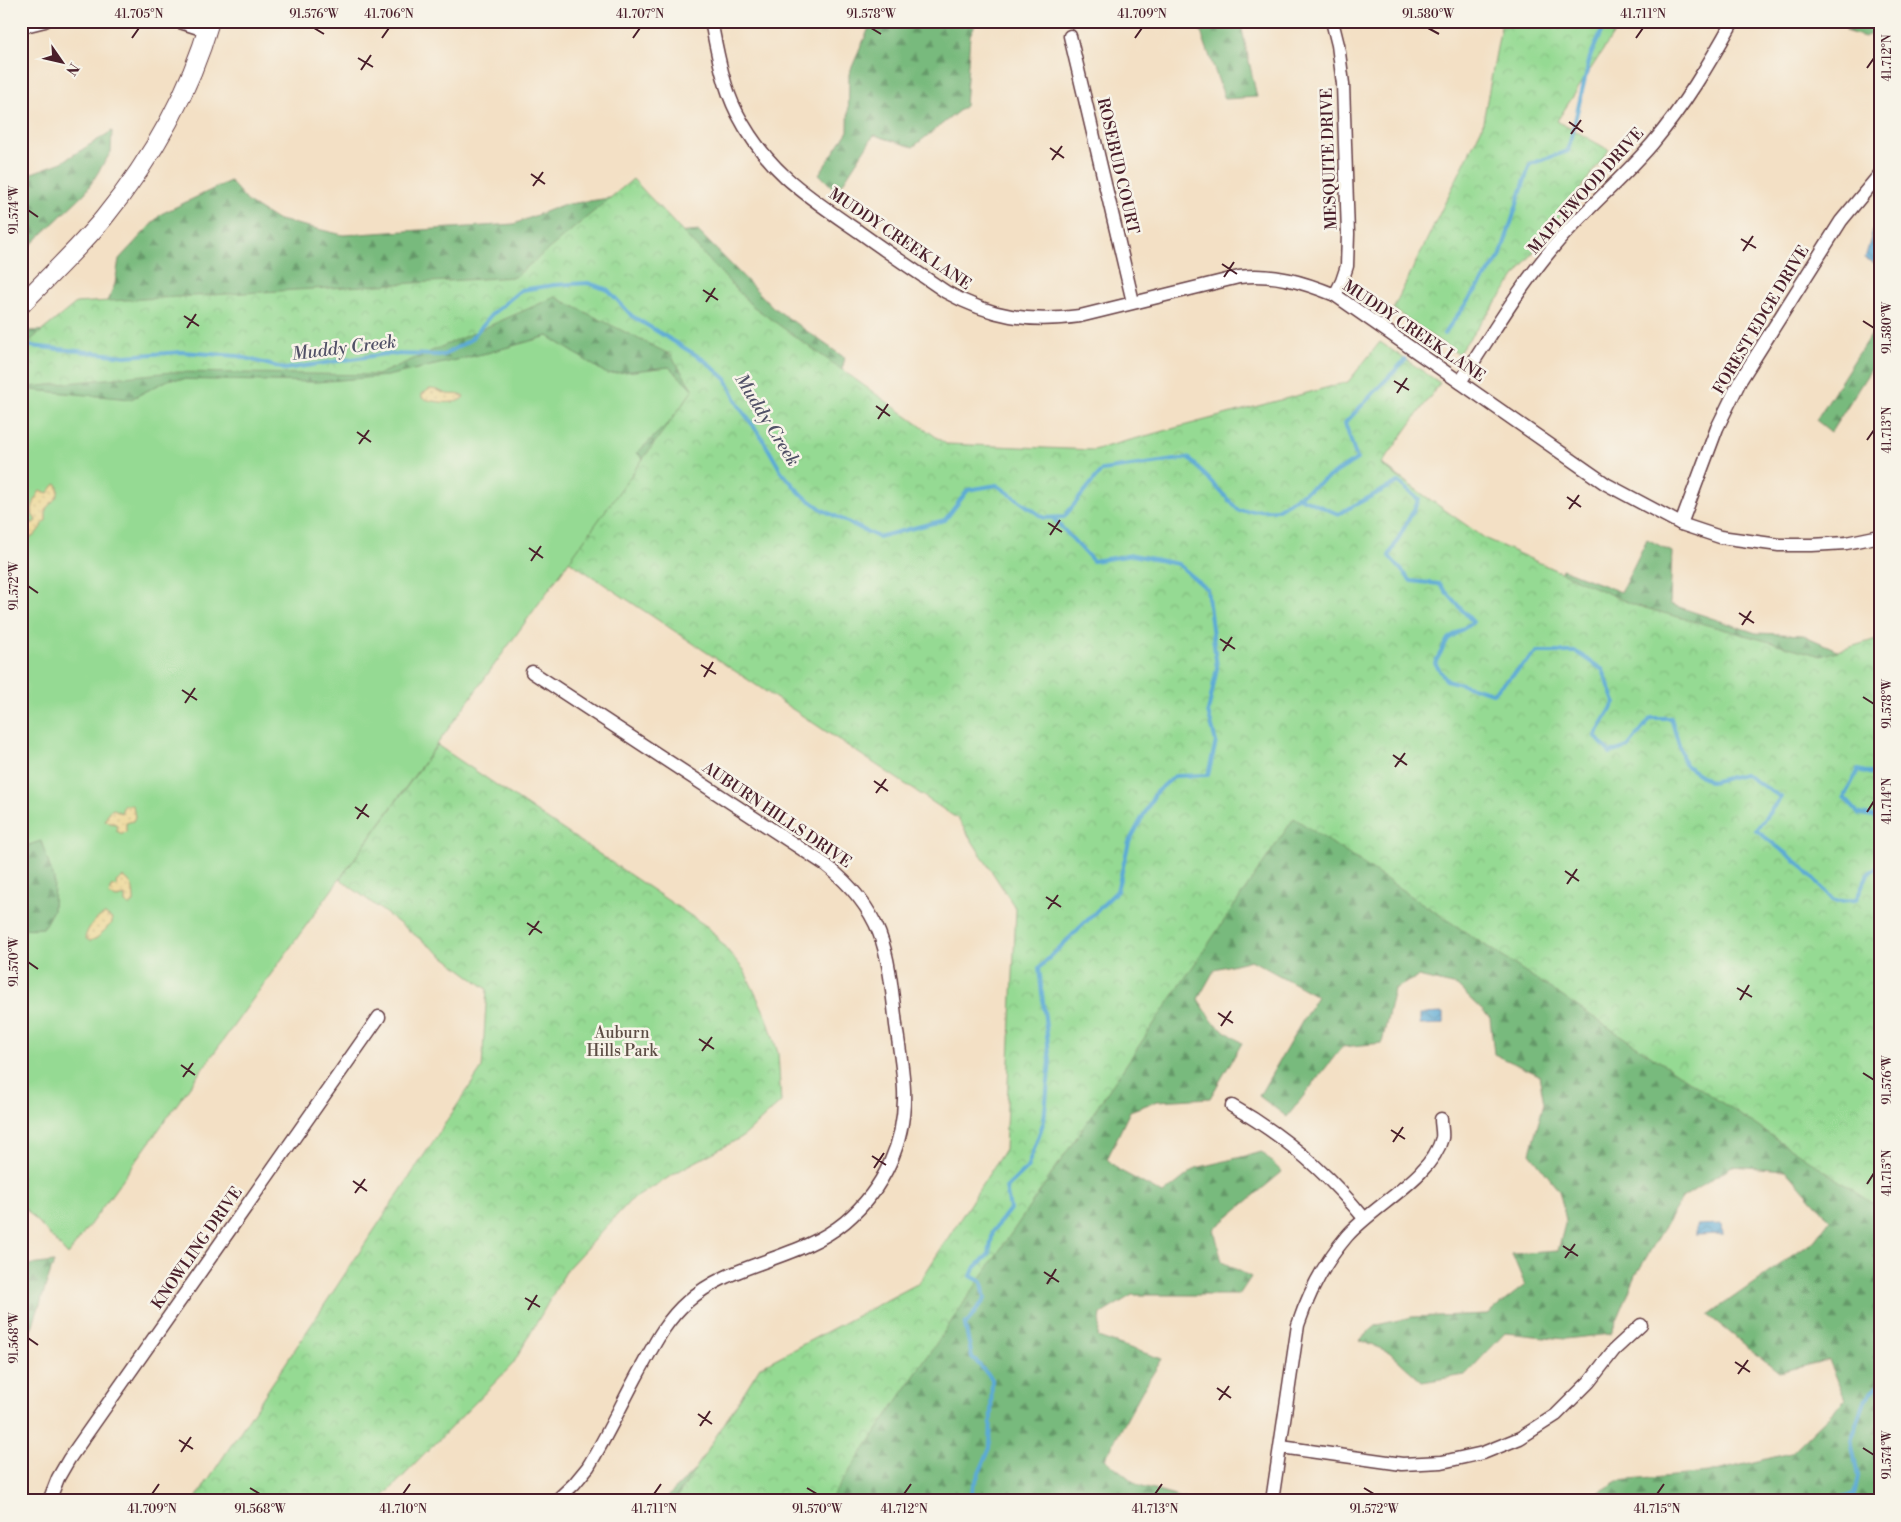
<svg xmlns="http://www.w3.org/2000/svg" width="1901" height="1522" viewBox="0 0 1901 1522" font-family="'Libre Bodoni',serif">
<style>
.grass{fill:#95da93;stroke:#707c5f}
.forest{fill:url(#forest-firs);stroke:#616c54}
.sand{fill:url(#sand-dots);stroke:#9c7c64}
.park{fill:url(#park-crowns);stroke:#707c5f}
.water{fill:url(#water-waves);stroke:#526480}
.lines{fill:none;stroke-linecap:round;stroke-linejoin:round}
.stream{stroke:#5baad5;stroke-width:4}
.minor-casing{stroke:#633c42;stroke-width:15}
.secondary-casing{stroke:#633c42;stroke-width:20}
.minor{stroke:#fff;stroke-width:12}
.secondary{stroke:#fff;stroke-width:18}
.ticks{fill:none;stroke:#4a1f2b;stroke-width:2}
.labels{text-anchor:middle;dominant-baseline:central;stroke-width:5;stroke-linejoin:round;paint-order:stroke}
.street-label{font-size:16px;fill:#4a1f2b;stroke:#f7f3e8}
.park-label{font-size:16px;fill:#5d4e45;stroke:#f7f3e8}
.water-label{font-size:18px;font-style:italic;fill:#505066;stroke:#f7f3e8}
.neatline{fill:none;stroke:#4a1f2b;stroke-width:2}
.ticks-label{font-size:12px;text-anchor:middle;fill:#4a1f2b}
</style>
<defs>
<pattern id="forest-firs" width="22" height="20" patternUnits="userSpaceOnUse" patternTransform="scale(1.25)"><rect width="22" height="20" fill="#78ba7d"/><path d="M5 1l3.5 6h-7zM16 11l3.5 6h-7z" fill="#649767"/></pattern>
<pattern id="sand-dots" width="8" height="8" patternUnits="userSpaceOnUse" patternTransform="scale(1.25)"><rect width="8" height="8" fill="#eeda9e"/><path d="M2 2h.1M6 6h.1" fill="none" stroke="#cebb88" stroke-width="1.8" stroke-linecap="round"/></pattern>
<pattern id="park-crowns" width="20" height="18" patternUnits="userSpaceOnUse" patternTransform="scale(1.25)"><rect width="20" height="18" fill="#95da93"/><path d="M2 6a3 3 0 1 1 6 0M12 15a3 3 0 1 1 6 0" fill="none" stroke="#82bb7f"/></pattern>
<pattern id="water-waves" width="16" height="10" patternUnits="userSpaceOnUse" patternTransform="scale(1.25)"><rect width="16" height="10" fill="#5baad5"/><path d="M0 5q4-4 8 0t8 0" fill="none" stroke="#4d8aad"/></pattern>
</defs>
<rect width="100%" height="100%" fill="#f7f3e8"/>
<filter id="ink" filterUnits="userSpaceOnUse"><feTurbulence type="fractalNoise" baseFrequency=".02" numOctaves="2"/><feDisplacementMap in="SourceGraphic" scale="10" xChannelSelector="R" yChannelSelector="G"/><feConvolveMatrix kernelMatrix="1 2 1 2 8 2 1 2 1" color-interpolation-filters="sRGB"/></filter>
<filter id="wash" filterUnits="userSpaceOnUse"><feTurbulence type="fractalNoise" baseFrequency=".0096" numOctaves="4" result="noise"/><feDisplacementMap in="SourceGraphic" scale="20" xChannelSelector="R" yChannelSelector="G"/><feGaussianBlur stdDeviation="1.12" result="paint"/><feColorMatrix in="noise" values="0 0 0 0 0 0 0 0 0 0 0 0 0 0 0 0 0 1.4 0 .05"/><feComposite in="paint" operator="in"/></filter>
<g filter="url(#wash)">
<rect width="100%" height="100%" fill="#f3e0c5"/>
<path class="grass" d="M555,297L671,355L693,390L68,1255L21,1204V388Z"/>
<g class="forest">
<path d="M872,21H977L970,35L965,106L913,147L874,135L837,192L819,174L848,131L849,74Z"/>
<path d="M1197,21H1240L1257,97L1225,99Z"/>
<path d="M1852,21H1880V26L1865,37L1845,31Z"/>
<path d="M112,131L111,152L85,193L21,254V177L62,162Z"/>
<path d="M230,181L248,202L275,219L343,235L514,224L562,205L637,194L657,235L698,231L774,308L845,358L834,400L678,493L637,453L698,394L669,367L607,374L548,336L487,353L387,376L316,382L170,379L131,399L21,389V337L25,331L83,329L102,312L115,284L119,259L161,214Z"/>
<path d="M1880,320V355L1831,432L1816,420Z"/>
<path d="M1378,461L1496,550L1880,787V1501H1584L1618,1481L1708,1473L1791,1453L1845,1400L1828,1360L1779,1372L1708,1315L1814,1241L1830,1220L1786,1170L1732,1166L1682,1198L1637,1273L1611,1334L1565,1339L1505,1333L1465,1375L1422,1382L1389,1352L1359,1340L1377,1325L1412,1317L1488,1314L1525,1285L1512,1254L1558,1251L1566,1220L1559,1190L1530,1153L1544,1103L1539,1075L1494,1054L1490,1018L1457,986L1418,977L1394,989L1382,1043L1342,1047L1287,1117L1259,1096L1317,996L1251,960L1215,969L1198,999L1213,1022L1242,1043L1210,1098L1157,1101L1130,1111L1107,1159L1119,1170L1163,1194L1196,1168L1262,1152L1282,1172L1214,1229L1222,1262L1251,1277L1239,1295H1132L1101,1314L1098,1337L1162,1359L1142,1391L1105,1459L1139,1486L1193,1501H663L783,1384L926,1284L1020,1142Z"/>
<path d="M1647,539L1672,552L1670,604L1756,633L1803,635L1855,658L1880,723L1558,580L1562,569L1621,592Z"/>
<path d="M41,841L54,879L53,910L43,928L21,929V850L23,847Z"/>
<path d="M54,1262L32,1328L21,1344V1266Z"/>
</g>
<g class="sand">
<path d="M430,389C437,389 441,392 447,394C454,395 458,393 464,397C456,406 433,402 422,398V394Z"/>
<path d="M57,484C62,496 52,501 46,509V520L38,531L34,536L21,540V533L28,523H33L36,521C35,518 33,516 32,514C31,506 37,497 40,490L48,493L54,485Z"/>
<path d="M124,805H130L133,806L135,817L133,821L126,823V832L122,834L117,831L116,824L110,823L105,820L109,811L114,809L121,813Z"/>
<path d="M123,877C133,881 134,892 134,902L129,906L125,903V896L117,898L109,895L111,887L117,886L116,882Z"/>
<path d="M105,914L112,919V923L97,938L90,941L85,938C87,928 96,918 105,914Z"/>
</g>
<g class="park">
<path d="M1502,21H1622L1557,121L1609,150L1458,354L1393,309L1482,127Z"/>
<path d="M633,179L751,305L946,444L1093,450L1348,382L1380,342L1440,383L1381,465L1486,539L1634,605L1821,656L1880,638V1208L1294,818L829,1501H675L760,1367L919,1283L1005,1149L1016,909L958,819L569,561L693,390L671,355L555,297L377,375L172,372L21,388V348L76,303L515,277Z"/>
<path d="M437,745L709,928L744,970L767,1018L778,1053L781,1102L744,1136L684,1168L630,1201L568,1268L513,1364L379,1501H194L482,1068L487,989L340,879Z"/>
</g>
<g class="water">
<path d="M1880,208V266L1865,258Z"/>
<path d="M1443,1013V1024L1420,1025V1014Z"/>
<path d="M1722,1224L1723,1234L1696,1235V1225Z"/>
</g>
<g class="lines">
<g class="stream">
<path d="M1444,334L1500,257L1530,164L1568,151L1590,57L1606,21"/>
<path d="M21,345L125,356L182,352L238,356L285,369L385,354L444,355L470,340L491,315L521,290L554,285L588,283L608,290L632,316L704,360L726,379L739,406L762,438L781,471L801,494L823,510L878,537L945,520L968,490L997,485L1044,518L1064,517L1102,470L1189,458L1239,511L1277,510L1357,459L1345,423L1405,360"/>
<path d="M1299,497L1338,514L1398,482L1419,500L1389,556L1411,581L1439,584L1473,622L1448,639L1435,663L1446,680L1493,693L1537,652H1576L1603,670L1615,702L1595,736L1610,753L1628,747L1651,718H1671L1685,765L1711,782L1744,774L1781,797L1756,830L1802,866L1834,901L1856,900L1868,874L1880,864"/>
<path d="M1880,776L1858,770L1844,797L1859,814L1880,817"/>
<path d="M969,1501L973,1487L990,1448L992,1379L972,1357L965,1325L985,1299L982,1282L971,1276L974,1269L989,1254L993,1231L1010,1209L1006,1188L1027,1168L1044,1121L1050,1061L1039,968L1117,891L1129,842L1156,792L1175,776L1208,775L1216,742L1208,712L1217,668L1207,589L1178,564L1133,555L1093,561L1053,518"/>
<path d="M1829,1501L1854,1495L1858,1476L1851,1441L1865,1401L1880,1383"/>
</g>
</g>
</g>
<g filter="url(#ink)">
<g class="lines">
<defs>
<g id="minor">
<path d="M177,21L208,31"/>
<path d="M711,21C717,51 723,86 737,113C766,170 807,196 858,231C887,252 917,272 946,292C991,317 1029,323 1080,316L1239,277C1274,273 1303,282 1335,295L1606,484L1681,524L1720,537L1779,545H1812L1846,543L1880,536"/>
<path d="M1332,21L1338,45L1343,84L1348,234L1347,266L1342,281L1335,295"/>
<path d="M21,27L45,21"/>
<path d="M1070,36L1133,302"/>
<path d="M1460,382C1491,336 1519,287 1555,245C1585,210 1622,179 1652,144C1684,106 1709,64 1733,21"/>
<path d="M1681,524L1717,428L1740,381L1841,221L1880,174"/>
<path d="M532,672L826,865C886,913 888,954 896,1025C899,1046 903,1068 904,1090C906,1142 884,1189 845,1222C798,1261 732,1261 687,1302C665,1321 653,1347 639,1372C622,1403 607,1436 588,1467L574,1484L556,1501"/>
<path d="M1232,1106C1282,1134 1328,1174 1364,1218"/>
<path d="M1281,1447L1402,1464L1442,1462L1483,1453L1520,1438L1556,1415L1589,1382L1614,1350L1641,1325"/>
<path d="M49,1501L58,1478L69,1459L379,1017"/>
<path d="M1272,1501L1298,1325C1309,1292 1324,1263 1347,1236C1373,1206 1432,1177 1442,1138C1443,1133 1441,1125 1441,1119"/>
</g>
<path id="secondary" d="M21,305C49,276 78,249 103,219C151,160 189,94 210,21"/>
</defs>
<use href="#minor" class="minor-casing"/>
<use href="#secondary" class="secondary-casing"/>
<use href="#minor" class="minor"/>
<use href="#secondary" class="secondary"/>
</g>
</g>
<path class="ticks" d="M314,28L324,34M871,28L881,34M1428,28L1439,34M132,38L139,28M382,38L389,28M633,38L640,28M1135,38L1142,28M1636,38L1643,28M358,58L373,67M1867,68L1874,58M361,70L371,55M1569,122L1583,132M1571,134L1581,120M1050,148L1064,158M1052,160L1062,146M531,174L545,184M533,186L543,172M28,210L38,217M1741,239L1756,248M1743,251L1753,236M1222,264L1237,274M1224,277L1234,262M703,290L718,300M706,302L715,288M184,316L199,326M1863,321L1874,328M187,328L196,314M1394,381L1409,390M1397,393L1407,378M876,406L890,416M878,419L888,404M357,432L371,442M1867,440L1874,430M359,444L369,430M1567,497L1581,507M1569,509L1579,495M1048,523L1062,532M1050,535L1060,520M529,548L543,558M531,561L541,546M28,586L38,593M1739,613L1754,623M1742,625L1751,611M1220,639L1235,649M1223,651L1232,637M701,665L716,674M704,677L713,662M182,690L197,700M1863,697L1874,704M185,703L195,688M1393,755L1407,765M1395,767L1405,753M874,781L888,791M876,793L886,779M355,807L369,817M1867,812L1874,801M357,819L367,804M1565,871L1579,881M1567,884L1577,869M1046,897L1061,907M1048,909L1058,895M527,923L542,933M529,935L539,921M28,962L38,969M1737,988L1752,997M1740,1000L1749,985M1218,1013L1233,1023M1221,1026L1231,1011M699,1039L714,1049M702,1051L712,1037M181,1065L195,1075M1863,1073L1874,1080M183,1077L193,1063M1391,1130L1405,1139M1393,1142L1403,1127M872,1156L886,1165M874,1168L884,1153M353,1181L367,1191M1867,1184L1874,1173M355,1193L365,1179M1563,1246L1578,1256M1565,1258L1575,1244M1044,1272L1059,1282M1047,1284L1056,1269M525,1298L540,1307M528,1310L537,1295M28,1338L38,1345M1735,1362L1750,1372M1738,1374L1748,1360M1217,1388L1231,1398M1219,1400L1229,1386M698,1414L712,1424M700,1426L710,1411M179,1440L193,1449M1863,1448L1874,1455M181,1452L191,1437M250,1488L260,1494M807,1488L817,1494M1364,1488L1374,1494M152,1494L159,1484M403,1494L410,1484M654,1494L661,1484M904,1494L911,1484M1155,1494L1162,1484M1657,1494L1664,1484"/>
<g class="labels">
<g class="street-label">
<text transform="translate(1329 159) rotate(-92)">MESQUITE DRIVE</text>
<text transform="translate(1118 166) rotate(77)">ROSEBUD COURT</text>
<text transform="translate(1586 191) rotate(-48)">MAPLEWOOD DRIVE</text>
<text transform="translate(900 239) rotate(34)">MUDDY CREEK LANE</text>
<text transform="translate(1761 320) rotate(-59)">FOREST EDGE DRIVE</text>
<text transform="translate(1414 331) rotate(34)">MUDDY CREEK LANE</text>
<text transform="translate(777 815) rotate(34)">AUBURN HILLS DRIVE</text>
<text transform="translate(197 1248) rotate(-55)">KNOWLING DRIVE</text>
</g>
<g class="park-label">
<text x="622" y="1033">Auburn<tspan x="622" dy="18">Hills Park</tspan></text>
</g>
<g class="water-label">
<text transform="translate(344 348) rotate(-7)">Muddy Creek</text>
<text transform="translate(767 420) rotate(58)">Muddy Creek</text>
</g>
</g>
<rect width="1901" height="1522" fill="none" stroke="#f7f3e8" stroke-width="55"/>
<g transform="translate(62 62) rotate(124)" stroke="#f7f3e8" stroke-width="4" paint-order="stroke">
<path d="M0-4L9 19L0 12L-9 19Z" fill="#4a1f2b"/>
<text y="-8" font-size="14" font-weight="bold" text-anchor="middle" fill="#4a1f2b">N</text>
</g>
<rect x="28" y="28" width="1846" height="1466" class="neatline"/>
<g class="ticks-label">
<text x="139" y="18">41.705°N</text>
<text x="314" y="18">91.576°W</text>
<text x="389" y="18">41.706°N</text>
<text x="640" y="18">41.707°N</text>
<text x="871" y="18">91.578°W</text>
<text x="1142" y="18">41.709°N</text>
<text x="1428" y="18">91.580°W</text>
<text x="1643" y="18">41.711°N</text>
<text transform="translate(1887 58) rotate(-90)" y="4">41.712°N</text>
<text transform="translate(14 210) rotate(-90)" y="4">91.574°W</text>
<text transform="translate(1887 328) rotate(-90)" y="4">91.580°W</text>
<text transform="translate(1887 430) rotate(-90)" y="4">41.713°N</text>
<text transform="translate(14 586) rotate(-90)" y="4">91.572°W</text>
<text transform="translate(1887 704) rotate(-90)" y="4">91.578°W</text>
<text transform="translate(1887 801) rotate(-90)" y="4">41.714°N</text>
<text transform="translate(14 962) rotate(-90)" y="4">91.570°W</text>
<text transform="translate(1887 1080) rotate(-90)" y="4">91.576°W</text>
<text transform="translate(1887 1173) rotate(-90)" y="4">41.715°N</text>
<text transform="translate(14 1338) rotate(-90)" y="4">91.568°W</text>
<text transform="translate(1887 1455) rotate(-90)" y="4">91.574°W</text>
<text x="152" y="1513">41.709°N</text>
<text x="260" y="1513">91.568°W</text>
<text x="403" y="1513">41.710°N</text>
<text x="654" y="1513">41.711°N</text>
<text x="817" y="1513">91.570°W</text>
<text x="904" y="1513">41.712°N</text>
<text x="1155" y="1513">41.713°N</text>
<text x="1374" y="1513">91.572°W</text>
<text x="1657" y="1513">41.715°N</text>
</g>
</svg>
